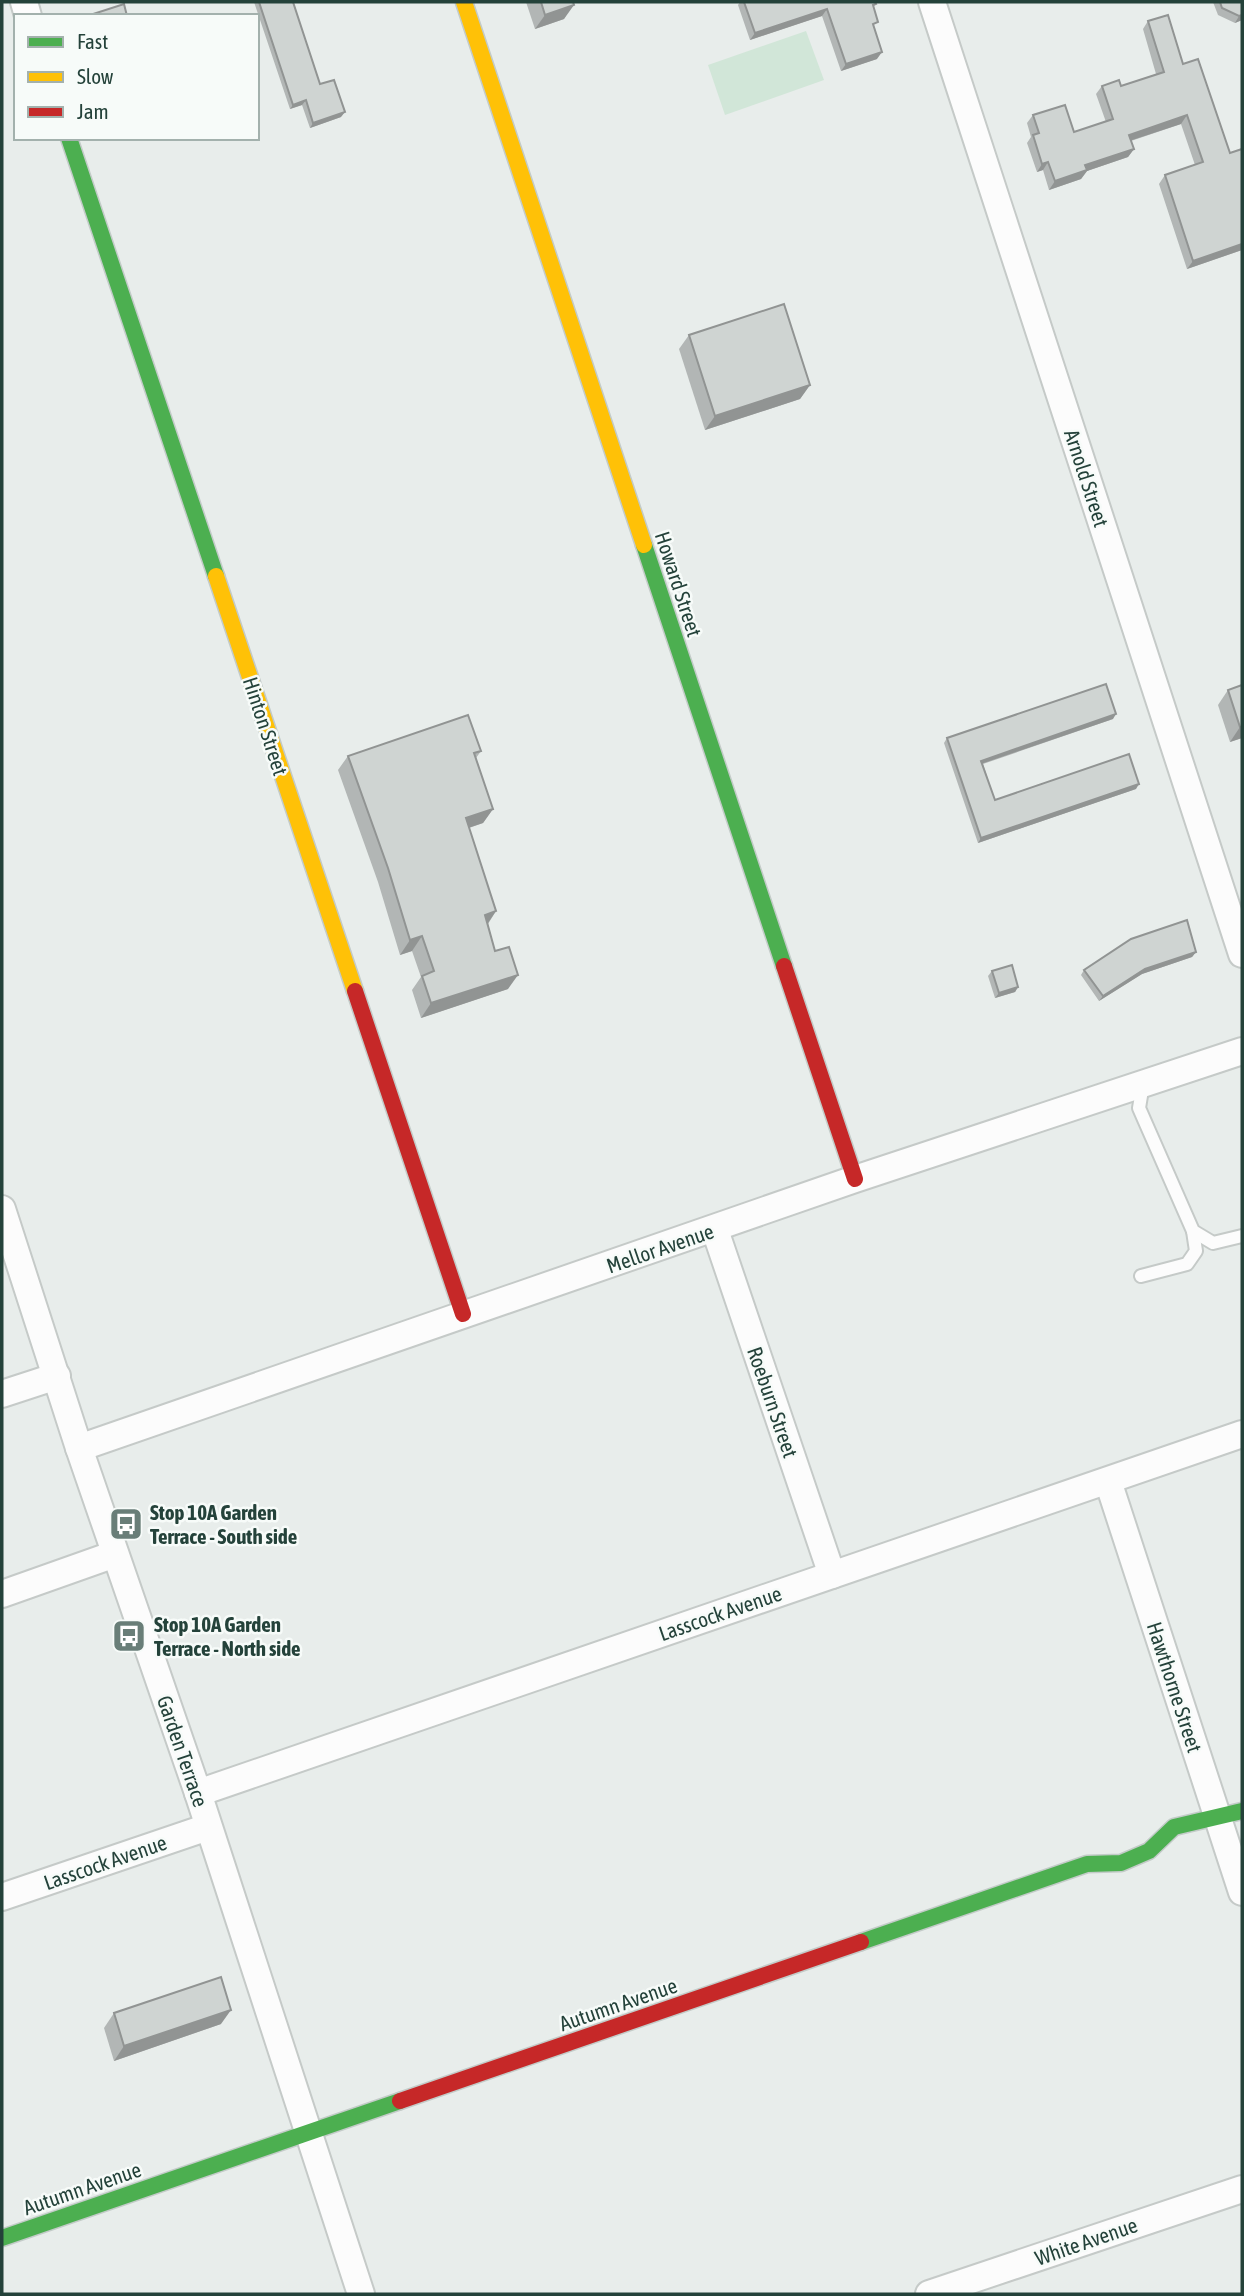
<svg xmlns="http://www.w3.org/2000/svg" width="1244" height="2296" viewBox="0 0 1244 2296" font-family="'Asap Condensed',sans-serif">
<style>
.green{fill:#d1e6d8}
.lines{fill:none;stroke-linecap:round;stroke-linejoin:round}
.lane-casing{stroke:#c5cac8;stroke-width:16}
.street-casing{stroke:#c5cac8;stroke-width:30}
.fast-casing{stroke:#c3cbc8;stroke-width:19}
.slow-casing{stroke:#c3cbc8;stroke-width:19}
.jam-casing{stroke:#c3cbc8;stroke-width:19}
.lane{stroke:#fcfcfc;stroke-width:12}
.street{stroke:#fcfcfc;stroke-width:26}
.fast{stroke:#4caf50;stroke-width:16}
.slow{stroke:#ffc107;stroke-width:16}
.jam{stroke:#c62828;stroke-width:16}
.wall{fill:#b2b6b5}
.shaded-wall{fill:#919493}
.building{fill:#cfd4d2;stroke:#919493;stroke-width:2}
.labels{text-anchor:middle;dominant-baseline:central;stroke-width:5;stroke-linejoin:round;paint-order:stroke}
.street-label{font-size:21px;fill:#24423a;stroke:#f7fbf9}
.poi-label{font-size:21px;font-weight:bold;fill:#24423a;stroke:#f7fbf9;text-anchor:start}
</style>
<rect width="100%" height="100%" fill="#e8edeb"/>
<path class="green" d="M806,31L824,80L725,115L708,65Z"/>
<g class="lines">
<defs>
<g id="lane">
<path d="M1143,1084L1139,1108L1193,1231L1213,1243L1242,1236"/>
<path d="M1141,1276L1187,1264L1196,1251L1193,1231"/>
</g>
<g id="street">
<path d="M24,2L28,16"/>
<path d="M932,2L1242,954"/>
<path d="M2,1209L79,1448L198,1793L361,2294"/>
<path d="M715,1230L832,1575"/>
<path d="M2,1394L57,1376"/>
<path d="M79,1448L855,1179L1242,1051"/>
<path d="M1108,1481L1242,1892"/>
<path d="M2,1594L115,1554"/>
<path d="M198,1793L1242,1434"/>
<path d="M2,1897L208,1827"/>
<path d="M929,2294L1242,2189"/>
</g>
<g id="fast">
<path d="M69,138L216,576"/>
<path d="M644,545L784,966"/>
<path d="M861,1942L1087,1864L1121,1863L1149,1851L1174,1827L1242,1811"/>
<path d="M2,2238L400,2101"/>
</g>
<g id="slow">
<path d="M464,2L644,545"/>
<path d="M216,576L355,991"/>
</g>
<g id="jam">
<path d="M784,966L855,1179"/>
<path d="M355,991L463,1314"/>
<path d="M400,2101L861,1942"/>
</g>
</defs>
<use href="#lane" class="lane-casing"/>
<use href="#street" class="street-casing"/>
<use href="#fast" class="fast-casing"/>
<use href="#slow" class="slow-casing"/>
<use href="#jam" class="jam-casing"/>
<use href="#lane" class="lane"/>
<use href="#street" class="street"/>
<use href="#fast" class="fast"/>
<use href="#slow" class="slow"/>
<use href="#jam" class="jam"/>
</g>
<g class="wall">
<path d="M254,2H293L320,84L341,117L310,128L302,105L290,109Z"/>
<path d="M526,2H573L564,19L535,29Z"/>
<path d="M740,2H875L876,4L873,7L874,28L877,59L841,71L822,16L750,40L738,5Z"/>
<path d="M1213,2H1242V20L1235,23L1218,15Z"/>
<path d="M1148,21L1242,250L1187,269L1159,184L1165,175L1195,165L1181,124L1131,141L1134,149L1128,157L1087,171L1081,179L1049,190L1043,170L1037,172L1027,143L1031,137L1027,123L1033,115L1074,132L1106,122L1096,94L1102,86H1121L1156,74L1143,29Z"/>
<path d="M689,335L810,385L800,399L705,430L679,349Z"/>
<path d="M1242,685V738L1230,742L1218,705L1228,690Z"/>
<path d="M1113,719L983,764L995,800L1136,789L978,843L944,743L947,738Z"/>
<path d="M481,751L476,758L493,809L483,823L469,828L496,911L488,924L495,951L508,989L421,1018L412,990L421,977L412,951L400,955L378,882L338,770L348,756Z"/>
<path d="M1196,952L1192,957L1142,974L1099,1001L1081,975L1084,970Z"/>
<path d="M992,971L1018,987L1015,992L995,998L988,976Z"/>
<path d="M114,2013L221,2024L114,2061L104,2028Z"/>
</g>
<g class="shaded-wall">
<path d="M574,5L564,19L535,29L545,15Z"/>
<path d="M827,9L822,16L750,40L755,33Z"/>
<path d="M1242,15V20L1235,23L1239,16Z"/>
<path d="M882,52L877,59L841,71L846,64Z"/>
<path d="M306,100L302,105L290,109L293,105Z"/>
<path d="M345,112L341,117L310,128L313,123Z"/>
<path d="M1187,115L1181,124L1123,143L1129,135Z"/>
<path d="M1134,149L1128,157L1087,171L1081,179L1049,190L1055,181L1085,165Z"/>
<path d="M1048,162L1043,170L1037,172L1042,164Z"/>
<path d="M1242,244V250L1187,269L1193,261Z"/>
<path d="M810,385L800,399L705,430L715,416Z"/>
<path d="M1116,714L1113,719L978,765L981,761Z"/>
<path d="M1240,727H1242V738L1230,742Z"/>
<path d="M1139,784L1136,789L978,843L981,838Z"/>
<path d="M493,809L483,823L456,832L466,818Z"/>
<path d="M496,911L486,926L485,915Z"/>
<path d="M422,936L412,951L400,955L410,940Z"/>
<path d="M1196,952L1192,957L1142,974L1099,1001L1103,996L1145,969Z"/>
<path d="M518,975L508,989L421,1018L431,1003Z"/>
<path d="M1018,987L1015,992L995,998L999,993Z"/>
<path d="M231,2010L221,2024L114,2061L124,2046Z"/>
</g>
<g class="building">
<path d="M259,2H293L320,84L334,80L345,112L313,123L306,100L293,105Z"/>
<path d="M541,2H573L574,5L545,15Z"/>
<path d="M744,2H875L876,4L873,5L878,22L873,24L882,52L846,64L827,9L755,33Z"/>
<path d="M1220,2H1242V15L1239,16L1222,8Z"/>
<path d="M124,4L127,16H90V15Z"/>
<path d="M1168,15L1183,64L1198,59L1230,153L1242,149V244L1193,261L1165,175L1203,162L1187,115L1129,135L1134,149L1085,165L1087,170L1055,181L1048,162L1042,164L1033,135L1039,133L1033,115L1065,105L1074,132L1113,119L1102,86L1119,80L1121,86L1164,72L1148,21Z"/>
<path d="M784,304L810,385L715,416L689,335Z"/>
<path d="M1106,684L1116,714L981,761L995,800L1129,754L1139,784L981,838L947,738Z"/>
<path d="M1242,685V727H1240L1228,690Z"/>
<path d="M468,715L481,751L474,753L493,809L466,818L496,911L485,915L495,951L509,947L518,975L431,1003L422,976L434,971L422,936L410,940L388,868L348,756Z"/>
<path d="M1187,920L1196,952L1145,969L1103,996L1084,970L1131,939Z"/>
<path d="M1012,965L1018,987L999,993L992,971Z"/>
<path d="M221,1977L231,2010L124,2046L114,2013Z"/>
</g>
<defs>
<symbol id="bus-square" viewBox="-11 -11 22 22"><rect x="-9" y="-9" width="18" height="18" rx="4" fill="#697e78" stroke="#f7fbf9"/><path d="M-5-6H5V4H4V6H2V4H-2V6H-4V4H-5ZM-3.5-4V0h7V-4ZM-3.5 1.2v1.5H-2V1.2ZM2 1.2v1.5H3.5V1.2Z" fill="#fff"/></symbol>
</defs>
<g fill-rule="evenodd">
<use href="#bus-square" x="107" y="1505" width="38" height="38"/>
<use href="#bus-square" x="110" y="1617" width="38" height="38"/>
</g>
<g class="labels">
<g class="street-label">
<text transform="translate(1087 478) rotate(72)">Arnold Street</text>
<text transform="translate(679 584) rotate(72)">Howard Street</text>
<text transform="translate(266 726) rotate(72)">Hinton Street</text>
<text transform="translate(660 1248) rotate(-19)">Mellor Avenue</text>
<text transform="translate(773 1402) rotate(71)">Roeburn Street</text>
<text transform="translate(720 1613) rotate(-19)">Lasscock Avenue</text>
<text transform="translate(1175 1687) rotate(72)">Hawthorne Street</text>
<text transform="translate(183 1751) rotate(71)">Garden Terrace</text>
<text transform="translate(105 1862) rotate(-19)">Lasscock Avenue</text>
<text transform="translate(618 2004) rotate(-19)">Autumn Avenue</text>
<text transform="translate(82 2188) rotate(-19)">Autumn Avenue</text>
<text transform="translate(1086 2241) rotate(-19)">White Avenue</text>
</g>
<g class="poi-label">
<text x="150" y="1512">Stop 10A Garden<tspan x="150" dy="24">Terrace - South side</tspan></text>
<text x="154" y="1624">Stop 10A Garden<tspan x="154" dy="24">Terrace - North side</tspan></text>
</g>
</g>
<rect width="1244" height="2296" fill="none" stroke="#24423a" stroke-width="7"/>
<rect x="14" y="14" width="245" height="126" fill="#f7fbf9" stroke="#a3b1ad" stroke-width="2"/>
<rect x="28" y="37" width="35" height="10" fill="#4caf50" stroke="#a3b1ad" stroke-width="2"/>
<text x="77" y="49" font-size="21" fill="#24423a">Fast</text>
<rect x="28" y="72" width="35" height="10" fill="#ffc107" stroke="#a3b1ad" stroke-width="2"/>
<text x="77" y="84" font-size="21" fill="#24423a">Slow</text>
<rect x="28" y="107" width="35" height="10" fill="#c62828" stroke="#a3b1ad" stroke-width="2"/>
<text x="77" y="119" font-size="21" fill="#24423a">Jam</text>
</svg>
